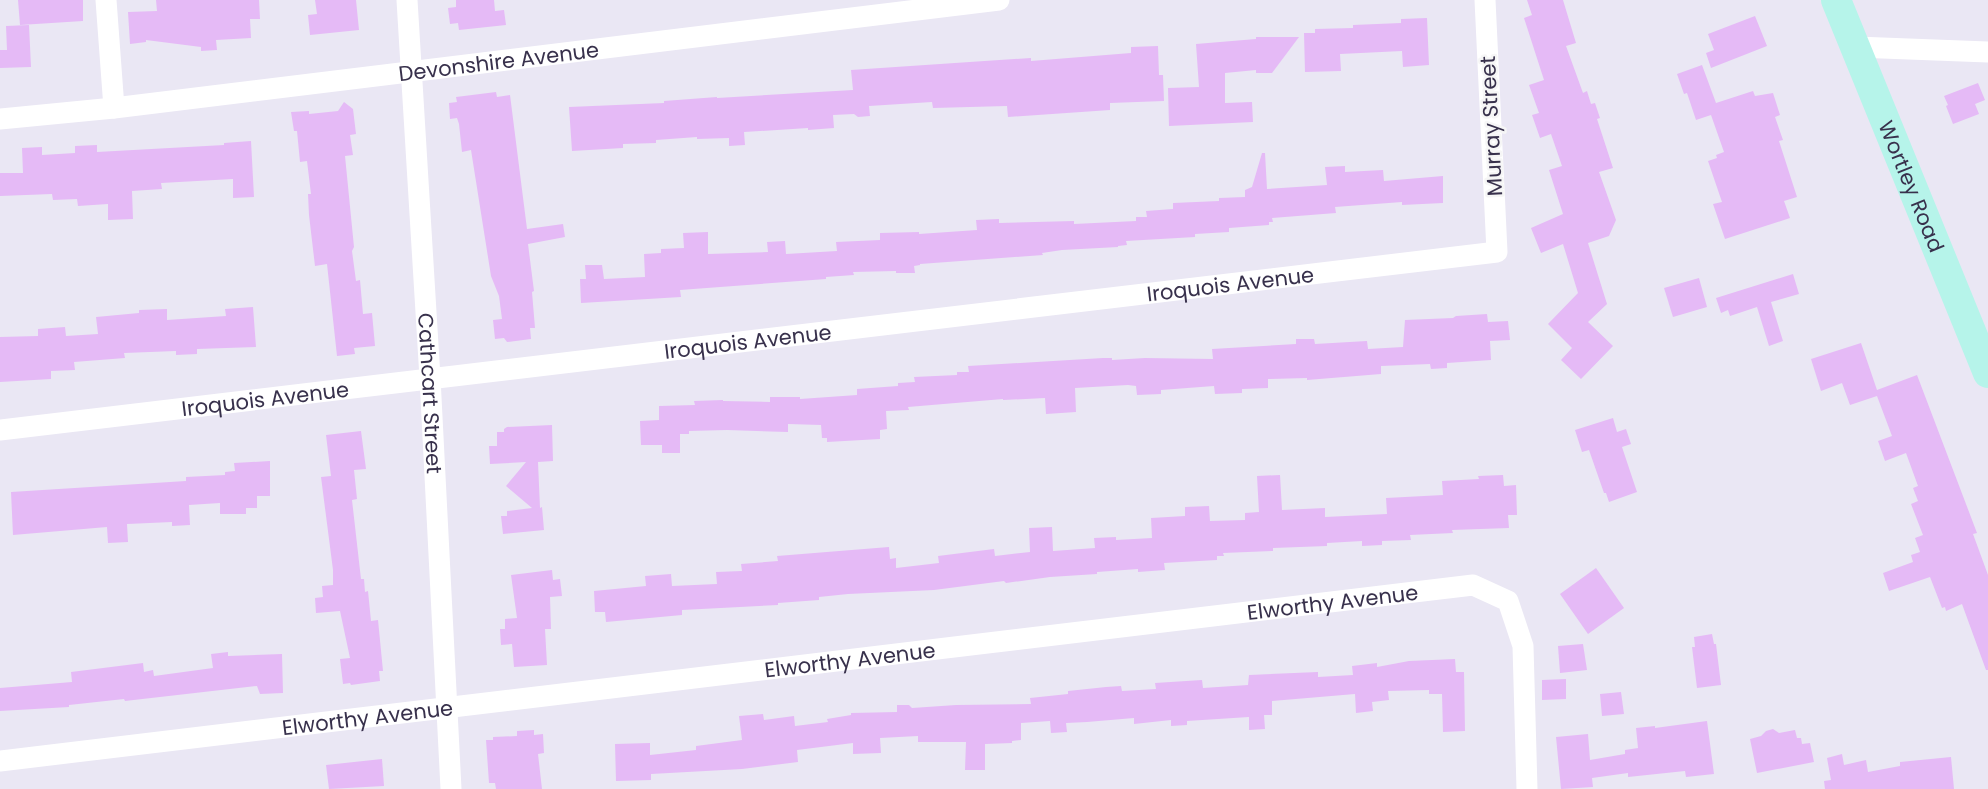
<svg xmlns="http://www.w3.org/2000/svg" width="1988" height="789" viewBox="0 0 1988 789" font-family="Poppins,sans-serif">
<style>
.building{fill:#e5baf6}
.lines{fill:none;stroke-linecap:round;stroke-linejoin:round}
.street{stroke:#fff;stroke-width:21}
.secondary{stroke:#b6f4ea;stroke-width:30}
.labels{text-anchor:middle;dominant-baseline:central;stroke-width:5;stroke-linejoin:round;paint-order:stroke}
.street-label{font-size:21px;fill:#38314c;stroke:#f6f6f6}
</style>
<rect width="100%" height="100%" fill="#eae7f4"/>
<g class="building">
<path d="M18,0H83V21L20,25Z"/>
<path d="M156,0H259L260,19H250L251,38L216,40L217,50L201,51V47L146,40V42L130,44L128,12L157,11Z"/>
<path d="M315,0H356L359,30L310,35L308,15L317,14Z"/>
<path d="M456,0H494L495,11L504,10L506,25L459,30L458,23L450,24L448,8L456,7Z"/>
<path d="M1527,0H1563L1576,43L1566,46L1583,93L1587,91L1591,104L1595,103L1600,118L1597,119L1613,168L1599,172L1616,220L1609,236L1588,243L1607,304L1588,322L1613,346L1581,379L1561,360L1572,348L1548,324L1578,293L1563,244L1541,253L1531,228L1563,214L1549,170L1562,166L1551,134L1540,138L1532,115L1539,113L1529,85L1544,80L1524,18L1532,15Z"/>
<path d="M1755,16L1767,46L1711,68L1706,53L1714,50L1708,34Z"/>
<path d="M1427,18L1429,65L1403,67L1402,51L1340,54L1341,71L1305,72L1304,33H1315V29L1353,28V25L1401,23V19Z"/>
<path d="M29,25L31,67L0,68V50H7L6,26Z"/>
<path d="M1256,37H1299L1272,73H1256V70L1225,73V103L1252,102L1253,122L1169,126L1168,88L1199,87L1196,44L1256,39Z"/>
<path d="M1158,46L1159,75H1163L1164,101L1110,103V110L1008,117L1007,106L933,108L932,102L869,106L870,116L858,117L854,114L833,115L834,128L808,130V128L744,132L745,145L729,146V138L697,139V137L656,140V143L623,144V148L572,151L569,107L664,103V101L717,97V98L853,90L851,70L1031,58V61L1131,53V47Z"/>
<path d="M1702,65L1716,103L1753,91L1755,96L1773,93L1780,115L1775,117L1783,140L1779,141L1797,197L1784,201L1790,218L1725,239L1713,204L1722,202L1708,161L1717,158L1716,155L1724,152L1711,115L1696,120L1687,93L1684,94L1677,74Z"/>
<path d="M1978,83L1985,100L1975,104L1979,114L1953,124L1946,106L1948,105L1944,96Z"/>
<path d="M496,92L497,97L510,95L527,229L563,224L565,237L528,244L534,291L532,292L535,328H530L531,339L507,342L504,338L495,339L493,320L502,319L499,296L491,276L471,150L462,152L459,124L457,118L450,119L449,103L457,102L456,97Z"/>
<path d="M344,102L353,109L356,134L350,135L353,155L345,156L354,247L352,251L356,281L360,280L363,314L372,313L375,346L354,348L355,354L337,356L327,264L315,266L309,215L308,194H311L307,161L300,162L297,131H294L291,112L309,111V114L338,111Z"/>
<path d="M251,141L254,197L233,198V179L161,183L162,189L132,191L133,219L108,220V204L78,206L77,199L53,200L52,194L0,196V173H23L22,148L42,147V155L75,153V146L97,145V152L224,145V143Z"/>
<path d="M1262,153H1265L1267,189L1327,185L1325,167L1345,166V172L1383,170L1384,181L1443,176V203L1402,205V202L1335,207L1336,213L1272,218L1273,222H1269V225L1229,228V232L1195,234V237L1126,241L1127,245L1118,246V247L1062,250L1042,253L1043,255L920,264V265L914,266L915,273H896V271L853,272L854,275L826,277V279L680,290L681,297L581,303L580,279H586L585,265H602L604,279L645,277L644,254L661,253V249L684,248L683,233L708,232V254L768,252L767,242L785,241L786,254L837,251L836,242L880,240V233L919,232V234L977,230L976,220L999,219V223L1074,221V224L1136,221V217H1147L1146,211L1173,209V203L1219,201V198L1245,197V190L1252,187Z"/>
<path d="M1793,274L1799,294L1771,302L1783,341L1769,346L1757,307L1730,316L1728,310L1721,313L1716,298Z"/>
<path d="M1699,278L1707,307L1673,317L1664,288Z"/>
<path d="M253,307L256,347L197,349V354L176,355V351L124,353L125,358L74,362L75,370L51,371V379L0,382V337L38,336V329L65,327L66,336L98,334L96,317L139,313V310L167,309V320L226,316L225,309Z"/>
<path d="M1487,314L1488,322L1508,321L1510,340L1490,341L1491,360L1447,363V368L1431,369L1430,364L1381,366V374L1307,380V378L1268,379V388L1242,389V393L1215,394L1214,386L1161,390V394L1137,395L1136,386L1128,385L1075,388L1076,412L1046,414L1045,398L1003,400V399L908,407L909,410L886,411L887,429L880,430V439L827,442V438H822L821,425L788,424V432L727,430L689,431V434H680V453H662V445H641L640,421L659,420V406L695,405L694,401L723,400V401L770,402V397H800V399L857,395V389L898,386V383L915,382L914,377L957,375V372H969L968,366L1103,358H1112V360L1145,358L1213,359L1212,349L1296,344V339H1314L1315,344L1367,341L1368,349L1403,347L1405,320L1453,318L1456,316Z"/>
<path d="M1861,343L1877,390L1917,375L1977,533L1973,534L1988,575V670H1986L1962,604L1946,611L1945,607L1942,608L1930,577L1889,591L1883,573L1913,562L1911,555L1920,552L1915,538L1923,535L1911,504L1918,501L1913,488L1918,486L1906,453L1885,461L1878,441L1892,436L1877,396L1850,405L1842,383L1821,391L1811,359Z"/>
<path d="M1613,418L1617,432L1626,429L1631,444L1622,447L1637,492L1609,502L1606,493H1604L1589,450L1582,452L1575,430Z"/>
<path d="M552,425L553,461L538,462L540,508L542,507L544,530L503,534L501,516H507V511L532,508L506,486L526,462L490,464L489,446H497V432H504V429L507,427Z"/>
<path d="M361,431L366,469L354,470L357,499L352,500L361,579H364L365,592L368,591L371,621L378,620L383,671H379L380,681L351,685L350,683L343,684L340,659L350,658L340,611L316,613L315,598L323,597L322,586L333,585V570L321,477L331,476L326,435Z"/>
<path d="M270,461V496H257V508H246V514H220V503L189,505L190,525L172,526V522L127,524L128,542L108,543L107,527L13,535L11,492L186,481V477L225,475V472L235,471L234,463Z"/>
<path d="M1280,475L1282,510L1325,508V517L1387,514L1386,498L1443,495L1442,481L1479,479L1478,476L1503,475L1504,486L1516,485L1517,515H1508L1509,528L1452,530L1453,533L1410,535L1411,540L1382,541V545L1362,546V541L1327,543V546L1273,548V551L1223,553L1224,556H1217V560L1164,563L1165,570L1138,572V569L1097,572V574L1050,577L1006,583L1004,581L934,590L848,594L819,597V600L778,603V605L682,610V615L606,622L605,612H595L594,591L646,586L645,576L671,574L672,586L717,584L716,572L742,571L741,564L778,561L777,556L889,547L890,559L896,558V568L939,563L938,556L994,549L995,556L1030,552L1029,528L1052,527L1053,551L1095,548L1094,538L1116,537V540L1152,538L1151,518L1185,516V507L1209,506L1210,521L1245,520V513L1259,512L1257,476Z"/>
<path d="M1596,568L1624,608L1588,634L1560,594Z"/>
<path d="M552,570L553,580L560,579L562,596L550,597L551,629H545L547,665L514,667L512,644L501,645L500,629H505V619L517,618L511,575Z"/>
<path d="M1712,634L1714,644H1716L1721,685L1697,688L1692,647H1695L1694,637Z"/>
<path d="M1583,644L1587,670L1560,673L1558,646Z"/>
<path d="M228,652V656L282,654L283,693L260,694L257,686L125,701L124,699L69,705V707L0,711V688L72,682L71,672L143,663L144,672L153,670L154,676L213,668L211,654Z"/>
<path d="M1455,659L1456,672H1464L1465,731L1443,732L1442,694H1429V690L1388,691L1389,700L1372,702L1373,711L1356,713L1355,694L1272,701V715H1264L1265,729L1249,730V717L1187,721V725L1171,726V720L1134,724V718L1087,722L1066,723L1067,732L1051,733L1050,721L1021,723V740L1012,741V743L985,744V770H965L966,742H918V736L880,738L881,753L853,754V743L797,750L798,762L742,769L651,774V780L616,781L615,744L650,743V755L696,750V746L742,740L739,716L763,714L764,720L794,716L795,726L828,722L827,719L851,715V713L897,712V705H909L912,708L956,705L1031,704L1030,698L1068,694V691L1106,687L1121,686L1122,691L1156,689L1155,683L1202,680L1203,688L1248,685L1249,675L1318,672V677L1353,675L1352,666L1377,663V667L1409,661Z"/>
<path d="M1566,679V699L1542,700V680Z"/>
<path d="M1621,692L1624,714L1602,716L1600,694Z"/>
<path d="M1707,721L1714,774L1686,777L1685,771L1628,777V773L1592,778L1593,787L1561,789L1556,737L1588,734L1590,760L1625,754V750L1638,748L1636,728L1655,726V728Z"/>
<path d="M1773,729L1779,733L1795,730L1797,738H1801L1802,744L1810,743L1814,762L1757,773L1750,739L1761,736L1766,731Z"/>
<path d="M534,730V735L543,734L544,753L538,754L542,789H496L495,783H489L486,740H493V737L517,736V731Z"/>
<path d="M1842,754L1844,765L1866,760L1868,772L1900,766V762L1951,757L1954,789H1825L1824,781L1831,780L1827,758Z"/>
<path d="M382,759L384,786L329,789L326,765Z"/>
</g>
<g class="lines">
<g class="street">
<path d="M106,0L114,108"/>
<path id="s1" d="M407,0L430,378L451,789"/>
<path d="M1856,47L1988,52"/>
<path id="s2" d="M0,119L114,108L999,0"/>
<path id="s3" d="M0,430L1497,252L1485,0"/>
<path id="s4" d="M0,761L1473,585L1508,601L1523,646L1527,789"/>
</g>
<path class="secondary" id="s5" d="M1836,0L1988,373"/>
</g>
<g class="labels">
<g class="street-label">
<text stroke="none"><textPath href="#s2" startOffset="502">Devonshire Avenue</textPath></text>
<text transform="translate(1491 126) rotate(-93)">Murray Street</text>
<text stroke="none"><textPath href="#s5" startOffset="201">Wortley Road</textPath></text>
<text stroke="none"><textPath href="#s3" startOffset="1239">Iroquois Avenue</textPath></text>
<text stroke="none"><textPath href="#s3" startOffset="753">Iroquois Avenue</textPath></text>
<text stroke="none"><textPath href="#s1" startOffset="394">Cathcart Street</textPath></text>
<text stroke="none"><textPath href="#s3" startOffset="267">Iroquois Avenue</textPath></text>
<text stroke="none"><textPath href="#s4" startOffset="1342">Elworthy Avenue</textPath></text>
<text stroke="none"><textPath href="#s4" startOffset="856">Elworthy Avenue</textPath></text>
<text stroke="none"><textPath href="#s4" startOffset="370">Elworthy Avenue</textPath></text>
</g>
</g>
</svg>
